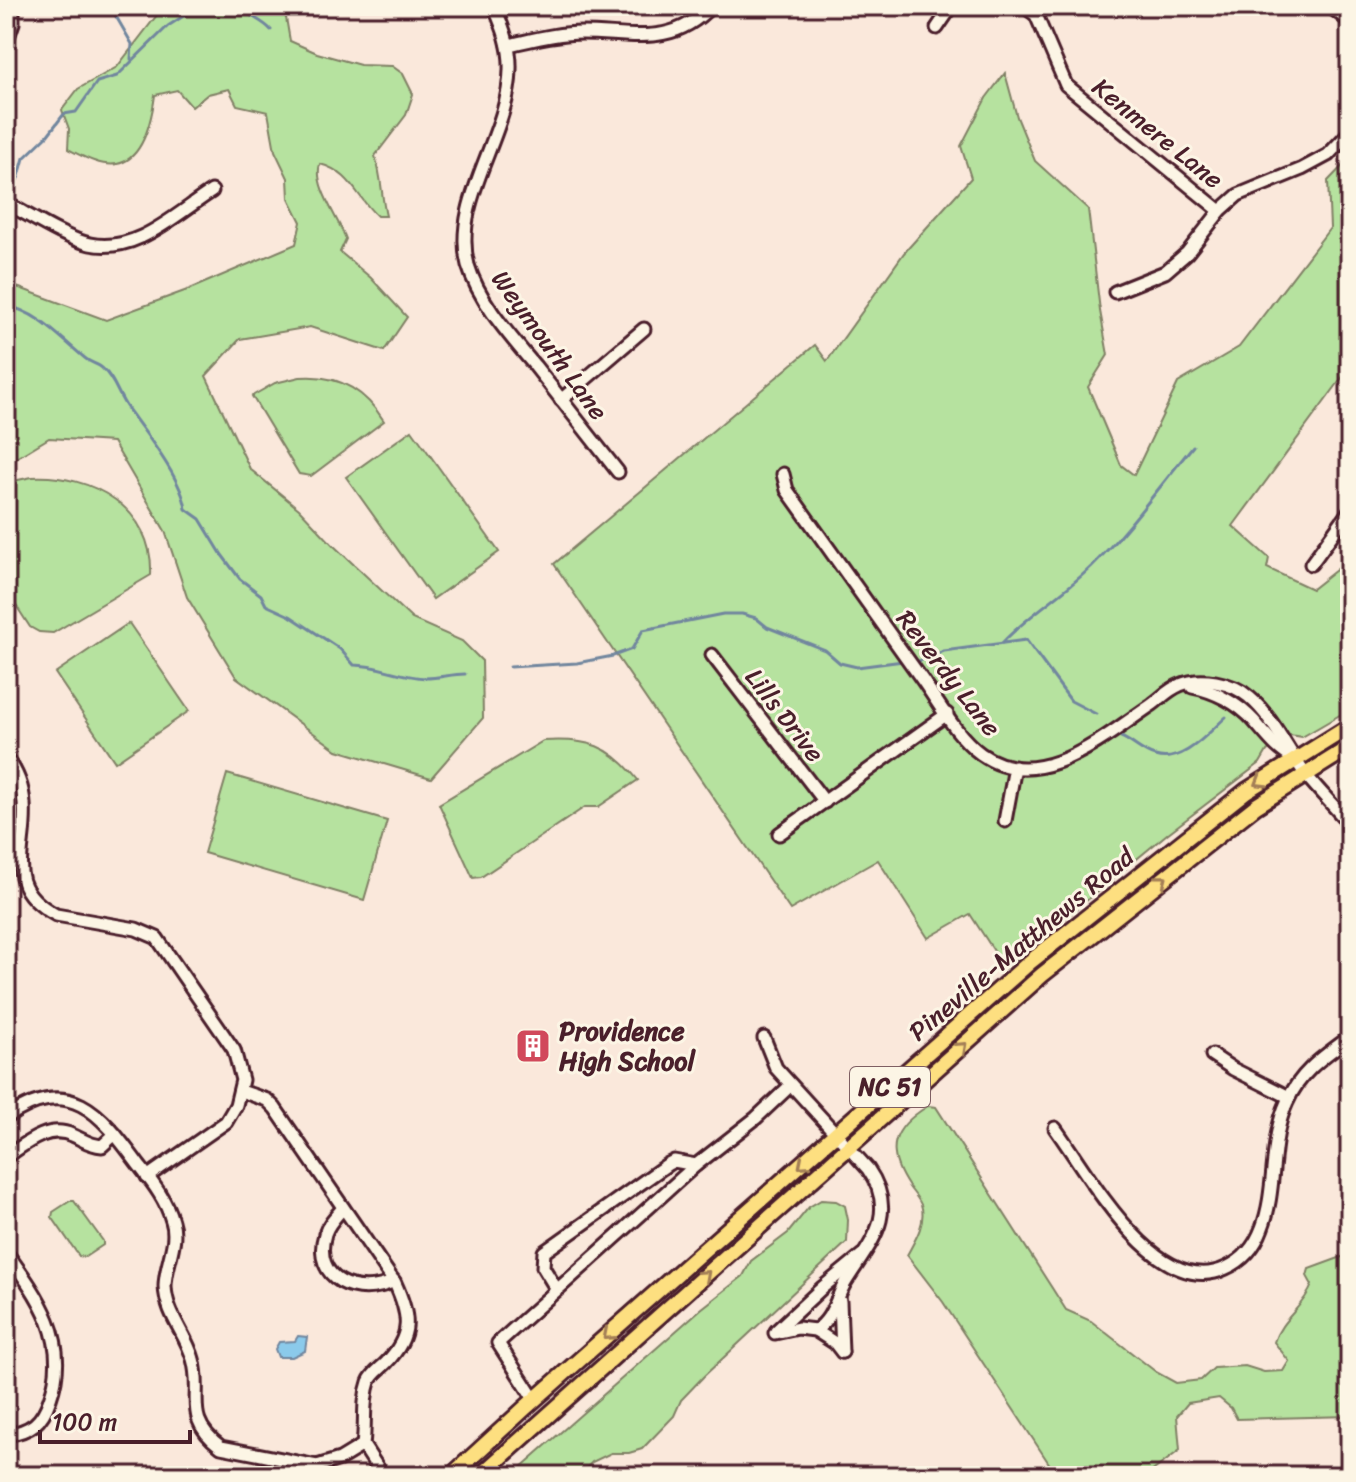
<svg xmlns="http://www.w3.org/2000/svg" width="1356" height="1482" viewBox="0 0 1356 1482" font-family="Sriracha,sans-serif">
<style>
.green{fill:#b6e29f;stroke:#808065;stroke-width:2}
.water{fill:#8bcaeb;stroke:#71869e;stroke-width:2}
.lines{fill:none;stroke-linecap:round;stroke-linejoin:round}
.stream{stroke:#71869e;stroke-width:3}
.minor-casing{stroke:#4a1f2b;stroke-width:17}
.major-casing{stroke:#4a1f2b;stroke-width:20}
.minor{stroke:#fcf5e5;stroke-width:11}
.major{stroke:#fddf80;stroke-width:14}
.oneway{stroke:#a47f56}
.labels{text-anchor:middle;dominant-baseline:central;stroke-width:6;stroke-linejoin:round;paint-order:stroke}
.shield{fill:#fcf5e5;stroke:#7f5f63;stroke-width:2}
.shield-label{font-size:24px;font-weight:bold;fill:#4a1f2b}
.street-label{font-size:26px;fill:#4a1f2b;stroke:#fcf5e5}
.poi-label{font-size:26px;font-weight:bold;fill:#4a1f2b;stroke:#fcf5e5;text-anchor:start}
</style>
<rect width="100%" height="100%" fill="#fae8db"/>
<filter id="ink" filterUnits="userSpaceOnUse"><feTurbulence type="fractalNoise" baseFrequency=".0125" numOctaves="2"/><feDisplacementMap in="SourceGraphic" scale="16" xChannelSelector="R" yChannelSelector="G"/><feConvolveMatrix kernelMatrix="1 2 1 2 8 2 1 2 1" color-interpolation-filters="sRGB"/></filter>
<g filter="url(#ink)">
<g class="green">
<path d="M164,6H284L290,41L317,53L360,65L392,66L403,74L413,94L406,115L375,156C382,176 381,195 386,216H377C357,198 351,172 320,164C313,185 338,218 346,239L340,252L371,278L407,317L384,351L310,327L240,339L206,376L250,469L299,509L334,546L412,619L462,641L482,661L483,718L431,778L337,750L236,677L187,597L165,531L113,442L49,438L6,464V283L106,320L190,289L296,244L301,222L289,198L288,178L275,151L268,112L237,105L229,89L208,94L192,107L177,90L155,95C152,117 144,159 117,164C101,167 82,156 68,149L69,129L62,110L78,89L117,67Z"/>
<path d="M1005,73L1017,117L1035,161L1088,209L1100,311L1108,355L1088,387L1121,465L1134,475L1178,383L1239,347L1330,228L1328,181L1350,158V367L1233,526L1269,558L1267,568L1312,589L1350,559V709L1302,737L1290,735L1267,751L1260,763L1167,834L1005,968L970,914L928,938L878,860L790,910L554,564L815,345L827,361L904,253L971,178L961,146L986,98Z"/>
<path d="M300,377C337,374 365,390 384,421L311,476L299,474L252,396L275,383Z"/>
<path d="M412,430L499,552L433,599L346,477Z"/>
<path d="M32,477C92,474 154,508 151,575L53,633L39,632L30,627L6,590V487L18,480Z"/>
<path d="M129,623L189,711L115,762L55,673Z"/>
<path d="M543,741C588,738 610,745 638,780L598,807H585L481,877L473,878L439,804Z"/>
<path d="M227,774L387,821L364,900L204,853Z"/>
<path d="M928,1106L936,1107L1066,1310L1091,1321L1156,1372L1176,1383L1201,1380L1214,1368L1245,1366L1264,1372L1283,1371L1289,1361L1274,1342C1281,1319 1303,1308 1312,1285L1307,1276L1309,1269L1350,1254V1416L1237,1419L1231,1408L1219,1398L1188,1403L1177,1416L1180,1450L1146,1476H1051L1050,1465L943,1302L907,1255C915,1240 925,1225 922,1208C921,1201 914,1194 909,1187C884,1150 892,1128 928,1106Z"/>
<path d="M821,1200L836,1201L845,1206L848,1220L847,1242L704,1376L681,1400L674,1416L642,1449L629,1453H611L592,1462L579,1476H511L701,1309L743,1276L751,1261L788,1233L809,1207Z"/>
<path d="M70,1201H74L103,1241V1245L85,1257L79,1256L52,1217L53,1212Z"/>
</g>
<path class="water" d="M298,1336L307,1337L305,1351L292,1357H278L275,1349L279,1342L295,1341Z"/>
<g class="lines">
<g class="stream">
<path d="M110,6L132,44L131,59"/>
<path d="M239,6C249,17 262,20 271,30"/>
<path d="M9,196L19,176L24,158L47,136L64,114L76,112L97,82L117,76L168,26L199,6"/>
<path d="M6,306C38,311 62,340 86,359C91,363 98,364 102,368C115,379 118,396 128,409C146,434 182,479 186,509L200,519L222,555L240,579L261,595L266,605L290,616L340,649L354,665C379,665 400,677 426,678C439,678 452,674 465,674"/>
<path d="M1002,643C1029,614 1064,594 1092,566C1129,529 1160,486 1193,446"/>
<path d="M919,661L944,651L1026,640L1071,701L1096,714"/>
<path d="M510,667L577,663L613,656L632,649L643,630L723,614H742L756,618L767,627L825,650L840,663L857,667L903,661"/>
<path d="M1121,737C1133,742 1143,753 1155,756C1182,765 1208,733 1226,717"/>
</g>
<defs>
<g id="minor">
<path d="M494,6C503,27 511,47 510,70C509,135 451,201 468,265C479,302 511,337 535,366C563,402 591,437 618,472"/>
<path d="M1024,6L1036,15L1066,85L1220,211"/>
<path d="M1330,6L1350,22"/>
<path d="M937,28L952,6"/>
<path d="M6,43L13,23V6"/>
<path d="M508,45C532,40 557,33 582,33C631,33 672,48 711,6"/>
<path d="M6,203C29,215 66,239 90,244C136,254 176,214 212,191"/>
<path d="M1115,292L1165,272L1187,253L1220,211L1238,195L1302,169L1328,155L1350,132"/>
<path d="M561,400L644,329"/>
<path d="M783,474L787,490C832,553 876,615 921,678C939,703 956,736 981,754C1038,795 1104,737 1150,706C1159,700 1169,689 1180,685C1200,676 1232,682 1249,697C1274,718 1287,750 1306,775C1320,792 1336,808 1350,825"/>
<path d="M1311,564L1350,510"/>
<path d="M712,655L825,802"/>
<path d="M1192,687C1214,691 1238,703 1254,721C1268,737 1277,750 1296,760"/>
<path d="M6,757C16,770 23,787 24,804C28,851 0,885 56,915L136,929L157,938L234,1050L242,1080L236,1105L226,1122L147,1177"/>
<path d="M1005,821L1015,767"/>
<path d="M779,834L947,714"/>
<path d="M764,1038L776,1068L868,1169C900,1215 869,1244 845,1283C836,1299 832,1321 815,1330L798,1328L775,1333"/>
<path d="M1212,1055L1233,1069L1289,1097"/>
<path d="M241,1091L267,1100L275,1108L395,1283C410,1316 413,1335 386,1363C380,1369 372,1374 369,1382C362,1402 366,1424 363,1445L383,1476"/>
<path d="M6,1118C69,1074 100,1112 138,1164C151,1181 166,1199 172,1221C179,1242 165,1265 165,1286C166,1315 186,1333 193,1359C204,1396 181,1417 221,1447L317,1466L340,1459L363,1445"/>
<path d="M1055,1128C1089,1175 1157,1301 1226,1268C1244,1260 1255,1247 1262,1228C1277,1190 1269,1141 1287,1102C1300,1072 1324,1056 1350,1037"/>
<path d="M6,1157C25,1144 48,1124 72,1135C84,1140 89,1145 102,1146L115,1134"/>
<path d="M343,1208C336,1216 328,1224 325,1234C311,1280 358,1299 394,1281"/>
<path d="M6,1252C39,1297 71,1341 50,1399C42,1423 31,1431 6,1435"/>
<path d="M557,1290L696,1165"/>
<path d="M840,1301L842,1352"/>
<path d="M815,1330L835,1343L842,1352"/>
<path d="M776,1331L823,1287L862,1255"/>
<path d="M534,1399L498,1343L557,1290L543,1267L544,1252L668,1164L674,1161L696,1165L756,1118L791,1085"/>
</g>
<g id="major">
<path d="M451,1476L525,1408L1030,962L1246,791L1350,726"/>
<path d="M480,1476L1042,975L1256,806L1350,747"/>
</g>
</defs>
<use href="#minor" class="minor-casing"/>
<use href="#major" class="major-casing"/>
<use href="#minor" class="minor"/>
<use href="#major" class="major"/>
</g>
<defs><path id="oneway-chevron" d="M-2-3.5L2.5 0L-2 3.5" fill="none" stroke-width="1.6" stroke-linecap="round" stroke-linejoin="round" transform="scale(2)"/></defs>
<g class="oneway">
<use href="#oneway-chevron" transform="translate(1260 782) rotate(149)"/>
<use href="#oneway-chevron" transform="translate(1162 880) rotate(-38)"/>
<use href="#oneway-chevron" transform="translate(962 1047) rotate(-42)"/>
<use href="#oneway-chevron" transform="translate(803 1164) rotate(139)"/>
<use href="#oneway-chevron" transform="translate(705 1275) rotate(-42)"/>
<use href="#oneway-chevron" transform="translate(608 1335) rotate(139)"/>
</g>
</g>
<defs>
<symbol id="building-square" viewBox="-11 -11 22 22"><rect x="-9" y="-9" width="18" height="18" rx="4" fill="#d1495b" stroke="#fcf5e5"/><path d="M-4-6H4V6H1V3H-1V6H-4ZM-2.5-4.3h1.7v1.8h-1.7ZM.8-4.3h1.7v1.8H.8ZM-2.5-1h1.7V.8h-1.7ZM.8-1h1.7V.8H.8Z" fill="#fff"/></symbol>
</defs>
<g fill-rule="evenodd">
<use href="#building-square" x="513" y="1026" width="40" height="40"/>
</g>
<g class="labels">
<rect class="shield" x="850" y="1067" width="80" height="40" rx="6"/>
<g class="shield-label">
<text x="890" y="1087">NC 51</text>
</g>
<g class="street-label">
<text transform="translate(1158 133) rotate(39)">Kenmere Lane</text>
<text transform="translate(550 345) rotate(54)">Weymouth Lane</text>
<text transform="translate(949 673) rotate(52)">Reverdy Lane</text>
<text transform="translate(785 715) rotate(52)">Lills Drive</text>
<text transform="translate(1021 944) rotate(-40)">Pineville-Matthews Road</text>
</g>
<g class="poi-label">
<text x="559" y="1031">Providence<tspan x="559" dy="30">High School</tspan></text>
</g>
</g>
<rect width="1356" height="1482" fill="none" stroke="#fcf5e5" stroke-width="32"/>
<rect x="16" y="16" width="1324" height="1450" fill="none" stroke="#4a1f2b" stroke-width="3" filter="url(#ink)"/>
<path d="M40 1430v12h150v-12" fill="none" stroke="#4a1f2b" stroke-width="4"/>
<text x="52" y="1430" font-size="24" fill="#4a1f2b" stroke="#fcf5e5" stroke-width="6" paint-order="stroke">100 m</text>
</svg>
